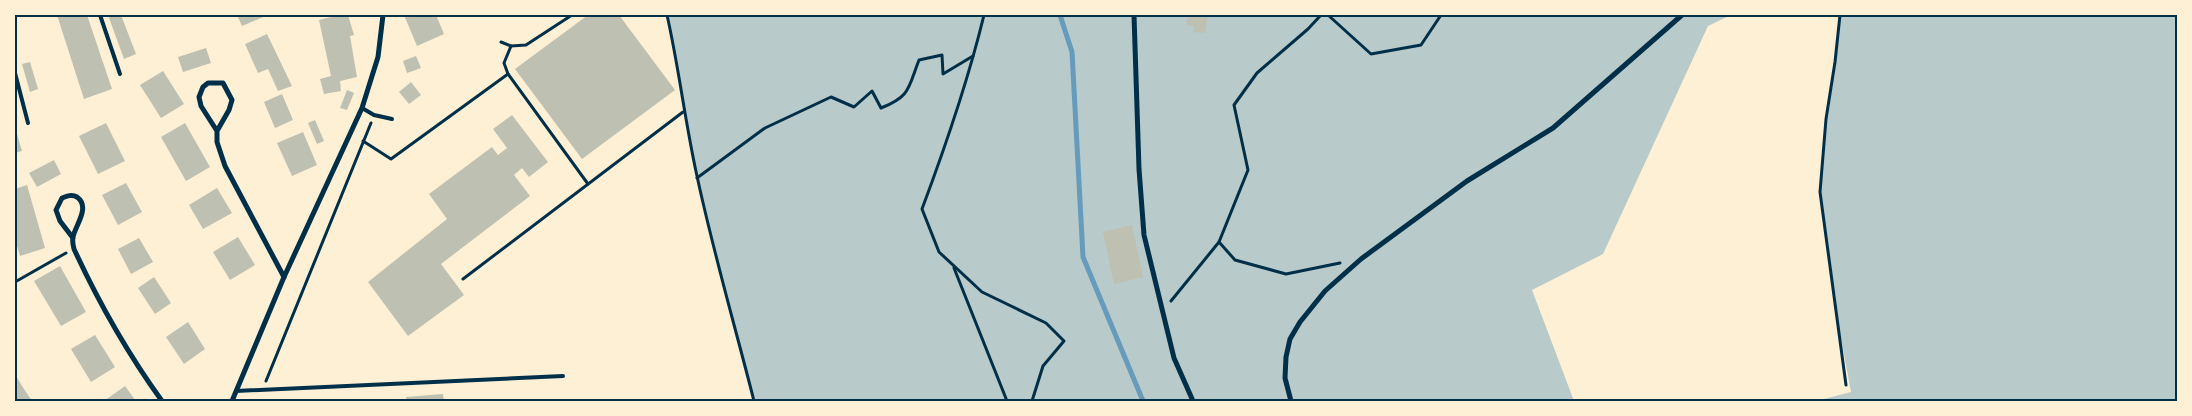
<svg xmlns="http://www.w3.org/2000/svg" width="2192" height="416" viewBox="0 0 2192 416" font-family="Quicksand,sans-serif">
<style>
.green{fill:#b9caca}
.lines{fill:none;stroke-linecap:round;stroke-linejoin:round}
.stream{stroke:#669bbc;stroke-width:5}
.building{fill:#bec0b2}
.path{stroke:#003049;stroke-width:3}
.service{stroke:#003049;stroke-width:4}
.minor{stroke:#003049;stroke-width:5}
.neatline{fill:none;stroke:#003049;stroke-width:2}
</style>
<rect width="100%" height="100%" fill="#fdf0d5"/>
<g class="green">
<path d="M667,15H1731L1708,26L1603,254L1532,290L1574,401H754L697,178L677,63Z"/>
<path d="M1840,15H2177V401H1816L1851,392L1836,311L1820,192L1823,149Z"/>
</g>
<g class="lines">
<path class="stream" d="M1060,15L1072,52L1083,257L1143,401"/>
</g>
<g class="building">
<path d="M57,15H87L112,89L84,99Z"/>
<path d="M108,15H121L136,54L124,59Z"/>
<path d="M237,15H268L242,26Z"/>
<path d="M339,15H348L354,35L350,36L357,77L340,81L341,91L324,94L320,79L331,76L319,20Z"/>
<path d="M404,15H436L444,34L417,46Z"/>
<path d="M588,15H619L675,90L582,159L515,69Z"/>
<path d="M1188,15H1208L1205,33L1193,32L1194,26L1186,25Z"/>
<path d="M267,34L292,86L278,91L268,69L258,73L245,44Z"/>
<path d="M206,48L211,63L183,72L178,57Z"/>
<path d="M416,56L421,68L407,73L403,61Z"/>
<path d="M30,62L38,89L30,92L22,64Z"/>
<path d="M163,71L184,104L161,118L140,85Z"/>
<path d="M411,82L421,95L409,104L399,92Z"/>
<path d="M347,90L354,93L347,110L340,108Z"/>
<path d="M282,94L293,120L275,128L264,102Z"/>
<path d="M512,115L548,162L529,177L522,168L514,175L530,196L441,264L464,295L408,336L368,282L447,219L429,194L492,147L498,155L507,148L493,129Z"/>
<path d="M315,120L324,141L317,144L308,123Z"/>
<path d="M106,123L125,161L98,174L79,136Z"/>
<path d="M185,123L210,167L186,181L161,137Z"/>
<path d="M15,127L22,151L15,153Z"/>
<path d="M303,132L317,165L292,176L277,143Z"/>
<path d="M54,160L61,174L37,187L29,173Z"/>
<path d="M126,183L142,212L118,225L102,195Z"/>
<path d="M27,185L45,248L20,256L15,239V189Z"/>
<path d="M217,188L232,213L203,229L189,205Z"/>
<path d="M1132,225L1143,277L1114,284L1103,232Z"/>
<path d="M238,237L255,265L230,280L213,252Z"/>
<path d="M139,238L153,262L131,274L118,249Z"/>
<path d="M60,266L86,312L61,326L34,281Z"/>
<path d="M154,277L171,303L155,314L138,288Z"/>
<path d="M188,322L205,349L184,364L166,337Z"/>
<path d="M95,335L115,367L91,382L71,349Z"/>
<path d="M15,374L22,386L32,401H15Z"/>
<path d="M125,386L136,401H104Z"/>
<path d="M443,394L444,401H407L406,397Z"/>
</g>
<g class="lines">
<g class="path">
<path d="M667,15C679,68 685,122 697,176C713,251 735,326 754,401"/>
<path d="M984,15C968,81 946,145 922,209L939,252L982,292L1046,323L1064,341L1043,366L1032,401"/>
<path d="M1328,15L1371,54L1421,45L1441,15"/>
<path d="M1840,15L1835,62L1826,119L1820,192L1846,385"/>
<path d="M501,42L511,46"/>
<path d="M508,74L588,184"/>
<path d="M363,141L391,159L508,74L504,63L511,46L526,45L572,15"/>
<path d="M697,178L765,128L831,97L854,107L872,91L881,108C911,96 908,88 919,60L942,55L943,74L973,56"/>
<path d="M1219,242L1235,260L1286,274L1340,263"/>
<path d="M954,268L1007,401"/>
<path d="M463,279L683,112"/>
<path d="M15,282L66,253"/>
<path d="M1171,301L1219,242L1248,170L1234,105L1257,73L1308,29L1321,15"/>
<path d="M266,381L371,123"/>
</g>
<g class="service">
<path d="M100,15L120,74"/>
<path d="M15,73L28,123"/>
<path d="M362,108L374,115L392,119"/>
<path d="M236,391L563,376"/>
</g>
<g class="minor">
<path d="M1134,15L1139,169L1144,235L1174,358L1193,401"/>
<path d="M217,131L229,110L232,100L223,83H208L203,87L199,97L201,106L217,131V142L225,166L284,277"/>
<path d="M73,238L60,221L56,210L62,198C67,196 72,194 77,197C91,207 75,226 73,237C72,241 73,245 74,249C98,301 128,354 162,401"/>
<path d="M232,401L284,277L362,108L378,57L383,15"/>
<path d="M1291,401L1285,378L1286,357L1290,339L1300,322L1325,291L1361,259L1467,181L1553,128L1682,15"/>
</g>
</g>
<rect width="2192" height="416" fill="none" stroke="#fdf0d5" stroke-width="32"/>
<rect x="16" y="16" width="2160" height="384" class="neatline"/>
</svg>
